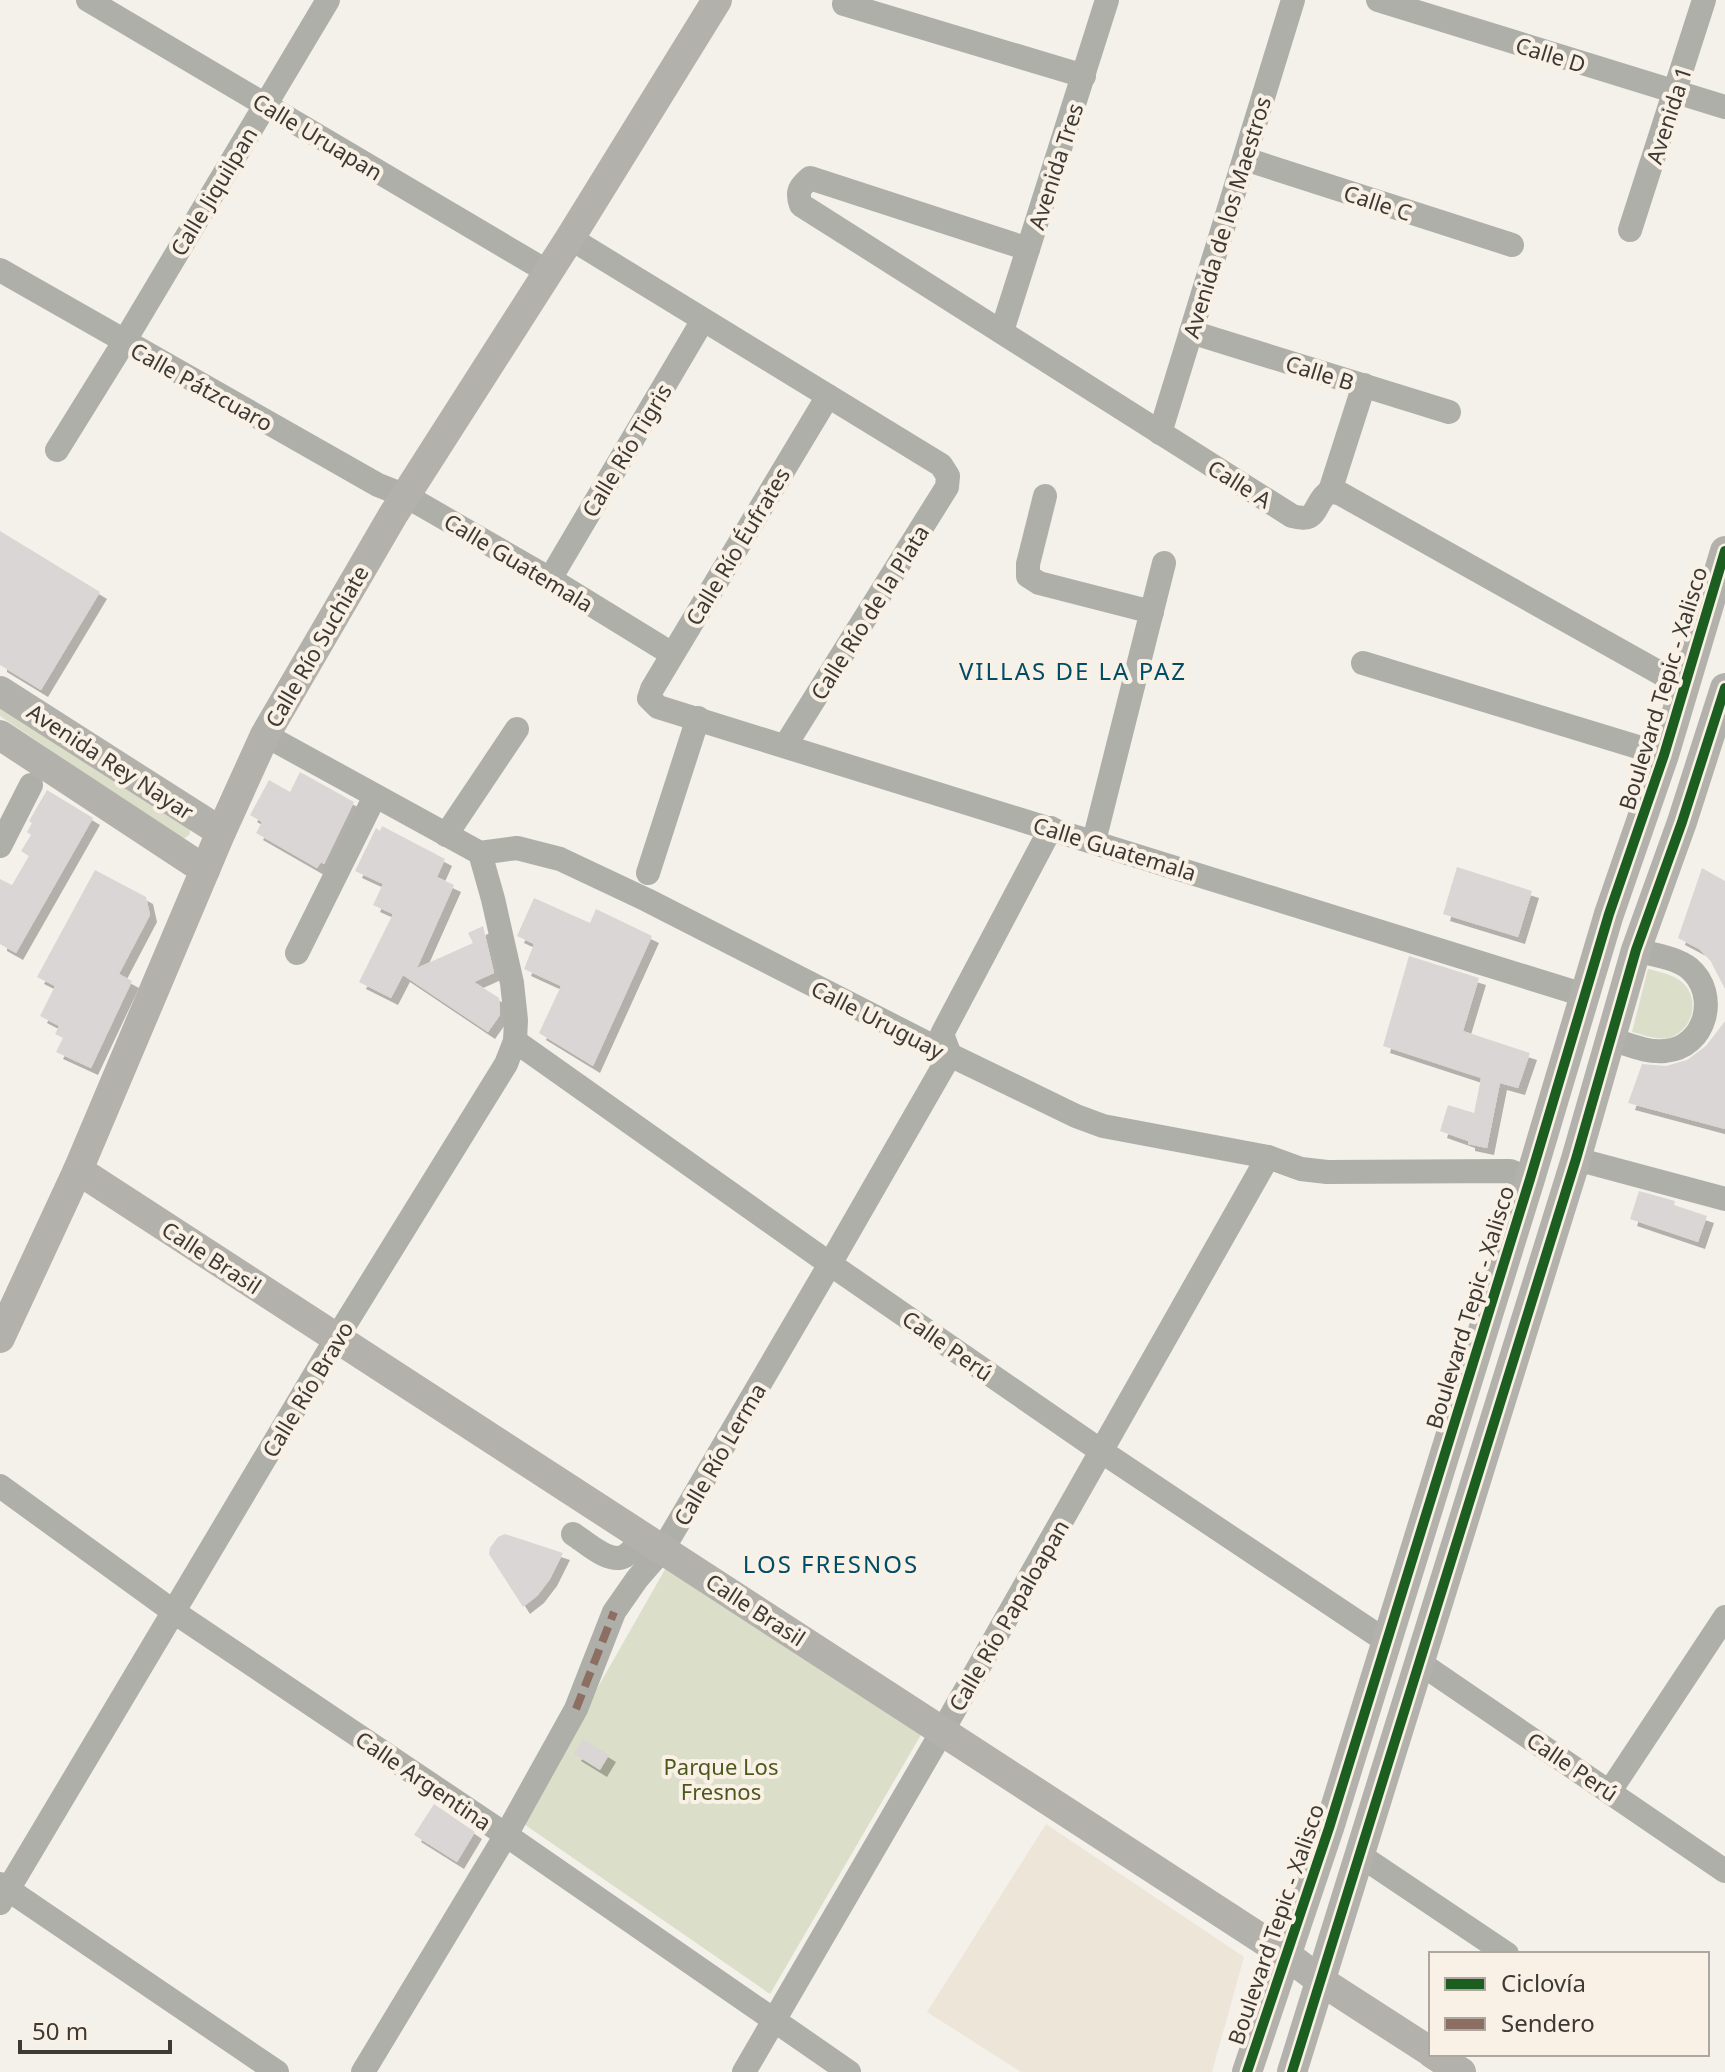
<svg xmlns="http://www.w3.org/2000/svg" width="1725" height="2072" viewBox="0 0 1725 2072" font-family="'Noto Sans',sans-serif">
<style>
.built{fill:#eee5d9}
.green{fill:#dbdec8}
.building{fill:#dad6d5;filter:url(#shadow)}
.lines{fill:none;stroke-linecap:round;stroke-linejoin:round}
.minor{stroke:#aeafa9;stroke-width:24}
.major{stroke:#b3b1ab;stroke-width:30}
.quiet{stroke:#8d6e63;stroke-width:8;stroke-dasharray:16 8;stroke-linecap:butt}
.cycleway-casing{stroke:#f9f1e5;stroke-width:15}
.cycleway{stroke:#1b5e20;stroke-width:10}
.labels{text-anchor:middle;dominant-baseline:central;stroke-width:8;stroke-linejoin:round;paint-order:stroke}
.street-label{font-size:22px;fill:#3d3935;stroke:#f9f1e5}
.park-label{font-size:22px;fill:#4d581e;stroke:#f9f1e5}
.neighbourhood-label{font-size:24px;letter-spacing:2px;fill:#004d68;stroke:#f9f1e5}
</style>
<defs>
<filter id="shadow"><feDropShadow dx="7" dy="7" stdDeviation="0" flood-color="#0004"/></filter>
</defs>
<rect width="100%" height="100%" fill="#f4f0ea"/>
<path class="built" d="M1046,1824L1244,1957L1212,2072H1021L927,2012Z"/>
<g class="green">
<path d="M0,702L190,829V834L185,838L179,837L0,716Z"/>
<path d="M1648,969C1660,972 1673,974 1683,983C1701,1000 1692,1032 1668,1038C1656,1040 1644,1035 1632,1032Z"/>
<path d="M667,1566L922,1733L770,1994L521,1822Z"/>
</g>
<g class="building">
<path d="M0,531L100,592L41,690L0,665Z"/>
<path d="M300,772L354,802L324,864L321,862L317,868L256,833L262,822L250,815L269,780L290,792Z"/>
<path d="M47,790L93,818L16,953L0,944V879L12,885L29,856L21,851L31,835L27,832L32,823L29,821Z"/>
<path d="M382,826L445,859L437,877L454,885L417,968L473,943L468,933L483,926L494,973L474,982L499,998L500,1015L488,1032L403,975L391,998L359,982L393,914L373,905L383,884L355,871L376,828L380,831Z"/>
<path d="M1457,867L1532,891L1518,937L1443,914Z"/>
<path d="M1702,868L1725,881V989L1710,960L1699,949L1678,938Z"/>
<path d="M95,870L146,897L150,915L119,974L132,981L91,1068L56,1052L63,1038L55,1034L59,1026L40,1016L55,986L37,977Z"/>
<path d="M534,898L590,923L596,909L652,936L593,1066L539,1033L561,986L524,969L534,944L517,936Z"/>
<path d="M1409,956L1479,978L1463,1031L1530,1053L1518,1088L1500,1083L1487,1148L1468,1144V1141L1440,1131L1448,1105L1474,1113L1481,1078L1383,1046Z"/>
<path d="M1725,1021V1129L1628,1103L1642,1064L1666,1066L1687,1060L1706,1046Z"/>
<path d="M1639,1191L1675,1201L1674,1205L1707,1216L1698,1242L1630,1219Z"/>
<path d="M505,1534L563,1553L550,1579L537,1596L523,1607L489,1554L490,1548L498,1537Z"/>
<path d="M583,1739L609,1755L600,1770L574,1754Z"/>
<path d="M434,1804L475,1832L457,1862L414,1835Z"/>
</g>
<g class="lines">
<g class="minor">
<path d="M88,0L548,272"/>
<path d="M1378,0L1725,107"/>
<path d="M844,4L1084,76"/>
<path d="M1245,159L1512,245"/>
<path d="M1630,230L1704,0"/>
<path d="M570,238L941,465L948,476L947,487L785,746"/>
<path d="M1028,249L810,178C800,187 796,191 801,205L1292,516C1321,524 1312,502 1330,491L1341,494L1685,687"/>
<path d="M0,270L378,485L406,496L550,579L672,654"/>
<path d="M1002,331L1107,0"/>
<path d="M1191,332L1449,412"/>
<path d="M828,396L652,689L649,698L658,707L1584,995"/>
<path d="M1160,433L1293,0"/>
<path d="M57,450L124,342L328,0"/>
<path d="M1330,491L1364,385"/>
<path d="M1045,496L1028,564V576L1039,583L1152,612"/>
<path d="M550,579L703,320"/>
<path d="M1363,663L1664,755"/>
<path d="M265,735L480,853L517,848L560,859L647,900L950,1055L1076,1116L1103,1126L1268,1157L1301,1169L1327,1172L1510,1171L1530,1179"/>
<path d="M446,835L517,729"/>
<path d="M1094,841L1164,563"/>
<path d="M0,846L31,785"/>
<path d="M648,873L698,718"/>
<path d="M297,953L375,796"/>
<path d="M1610,1039C1628,1044 1646,1053 1665,1051C1706,1048 1720,994 1689,968C1675,957 1653,955 1636,950"/>
<path d="M515,1041L830,1264L1101,1451L1386,1641"/>
<path d="M1576,1159L1725,1199"/>
<path d="M0,1486L174,1612L506,1835L849,2072"/>
<path d="M573,1534C586,1542 609,1565 625,1556C633,1551 638,1543 643,1536"/>
<path d="M1420,1663L1725,1871"/>
<path d="M1610,1791L1725,1617"/>
<path d="M1361,1856L1507,1954"/>
<path d="M0,1884L277,2072"/>
<path d="M0,1903L336,1339L506,1064L515,1041L516,1020L512,983L493,899L480,853"/>
<path d="M363,2072L506,1835L576,1709L614,1612L637,1579L663,1549L830,1264L950,1055L942,1034L1051,828"/>
<path d="M744,2072L943,1730L1268,1157"/>
</g>
<g class="major">
<path d="M0,691L221,832"/>
<path d="M0,735L205,870"/>
<path d="M78,1170C479,1433 884,1691 1285,1954L1321,1981L1431,2052"/>
<path d="M0,1338L78,1170L221,832L265,735L393,515L570,238L717,0"/>
<path d="M1433,2054L1461,2072"/>
<path d="M1247,2072L1329,1828L1530,1179L1609,914L1664,755L1725,551"/>
<path d="M1292,2072L1576,1159L1636,950L1682,822L1725,688"/>
</g>
<path class="quiet" d="M576,1709L614,1612"/>
<defs>
<g id="cycleway">
<path d="M1247,2072L1329,1828L1530,1179L1609,914L1664,755L1725,551"/>
<path d="M1292,2072L1576,1159L1636,950L1682,822L1725,688"/>
</g>
</defs>
<use href="#cycleway" class="cycleway-casing"/>
<use href="#cycleway" class="cycleway"/>
</g>
<g class="labels">
<g class="street-label">
<text transform="translate(1551 54) rotate(17)">Calle D</text>
<text transform="translate(1668 115) rotate(-72)">Avenida 1</text>
<text transform="translate(318 136) rotate(31)">Calle Uruapan</text>
<text transform="translate(1055 166) rotate(-72)">Avenida Tres</text>
<text transform="translate(213 191) rotate(-59)">Calle Jiquilpan</text>
<text transform="translate(1378 202) rotate(18)">Calle C</text>
<text transform="translate(1226 217) rotate(-73)">Avenida de los Maestros</text>
<text transform="translate(1320 372) rotate(17)">Calle B</text>
<text transform="translate(202 386) rotate(29)">Calle Pátzcuaro</text>
<text transform="translate(626 450) rotate(-59)">Calle Río Tigris</text>
<text transform="translate(1240 483) rotate(32)">Calle A</text>
<text transform="translate(737 546) rotate(-59)">Calle Río Éufrates</text>
<text transform="translate(519 562) rotate(31)">Calle Guatemala</text>
<text transform="translate(869 612) rotate(-58)">Calle Río de la Plata</text>
<text transform="translate(316 646) rotate(-60)">Calle Río Suchiate</text>
<text transform="translate(1662 688) rotate(-73)">Boulevard Tepic - Xalisco</text>
<text transform="translate(111 761) rotate(33)">Avenida Rey Nayar</text>
<text transform="translate(1115 848) rotate(17)">Calle Guatemala</text>
<text transform="translate(878 1019) rotate(27)">Calle Uruguay</text>
<text transform="translate(212 1257) rotate(33)">Calle Brasil</text>
<text transform="translate(1469 1307) rotate(-73)">Boulevard Tepic - Xalisco</text>
<text transform="translate(948 1345) rotate(35)">Calle Perú</text>
<text transform="translate(307 1389) rotate(-59)">Calle Río Bravo</text>
<text transform="translate(719 1454) rotate(-60)">Calle Río Lerma</text>
<text transform="translate(756 1609) rotate(33)">Calle Brasil</text>
<text transform="translate(1008 1615) rotate(-60)">Calle Río Papaloapan</text>
<text transform="translate(1573 1766) rotate(34)">Calle Perú</text>
<text transform="translate(424 1780) rotate(34)">Calle Argentina</text>
<text transform="translate(1275 1924) rotate(-71)">Boulevard Tepic - Xalisco</text>
</g>
<g class="park-label">
<text x="721" y="1766">Parque Los<tspan x="721" dy="25">Fresnos</tspan></text>
</g>
<g class="neighbourhood-label">
<text x="1073" y="670">VILLAS DE LA PAZ</text>
<text x="831" y="1563">LOS FRESNOS</text>
</g>
</g>
<rect x="1429" y="1952" width="280" height="104" fill="#f9f1e5" stroke="#aea79f" stroke-width="2"/>
<rect x="1445" y="1978" width="40" height="12" fill="#1b5e20" stroke="#aea79f" stroke-width="2"/>
<text x="1501" y="1992" font-size="24" fill="#3d3935">Ciclovía</text>
<rect x="1445" y="2018" width="40" height="12" fill="#8d6e63" stroke="#aea79f" stroke-width="2"/>
<text x="1501" y="2032" font-size="24" fill="#3d3935">Sendero</text>
<path d="M20 2040v12h150v-12" fill="none" stroke="#3d3935" stroke-width="4"/>
<text x="32" y="2040" font-size="24" fill="#3d3935" stroke="#f9f1e5" stroke-width="6" paint-order="stroke">50 m</text>
</svg>
